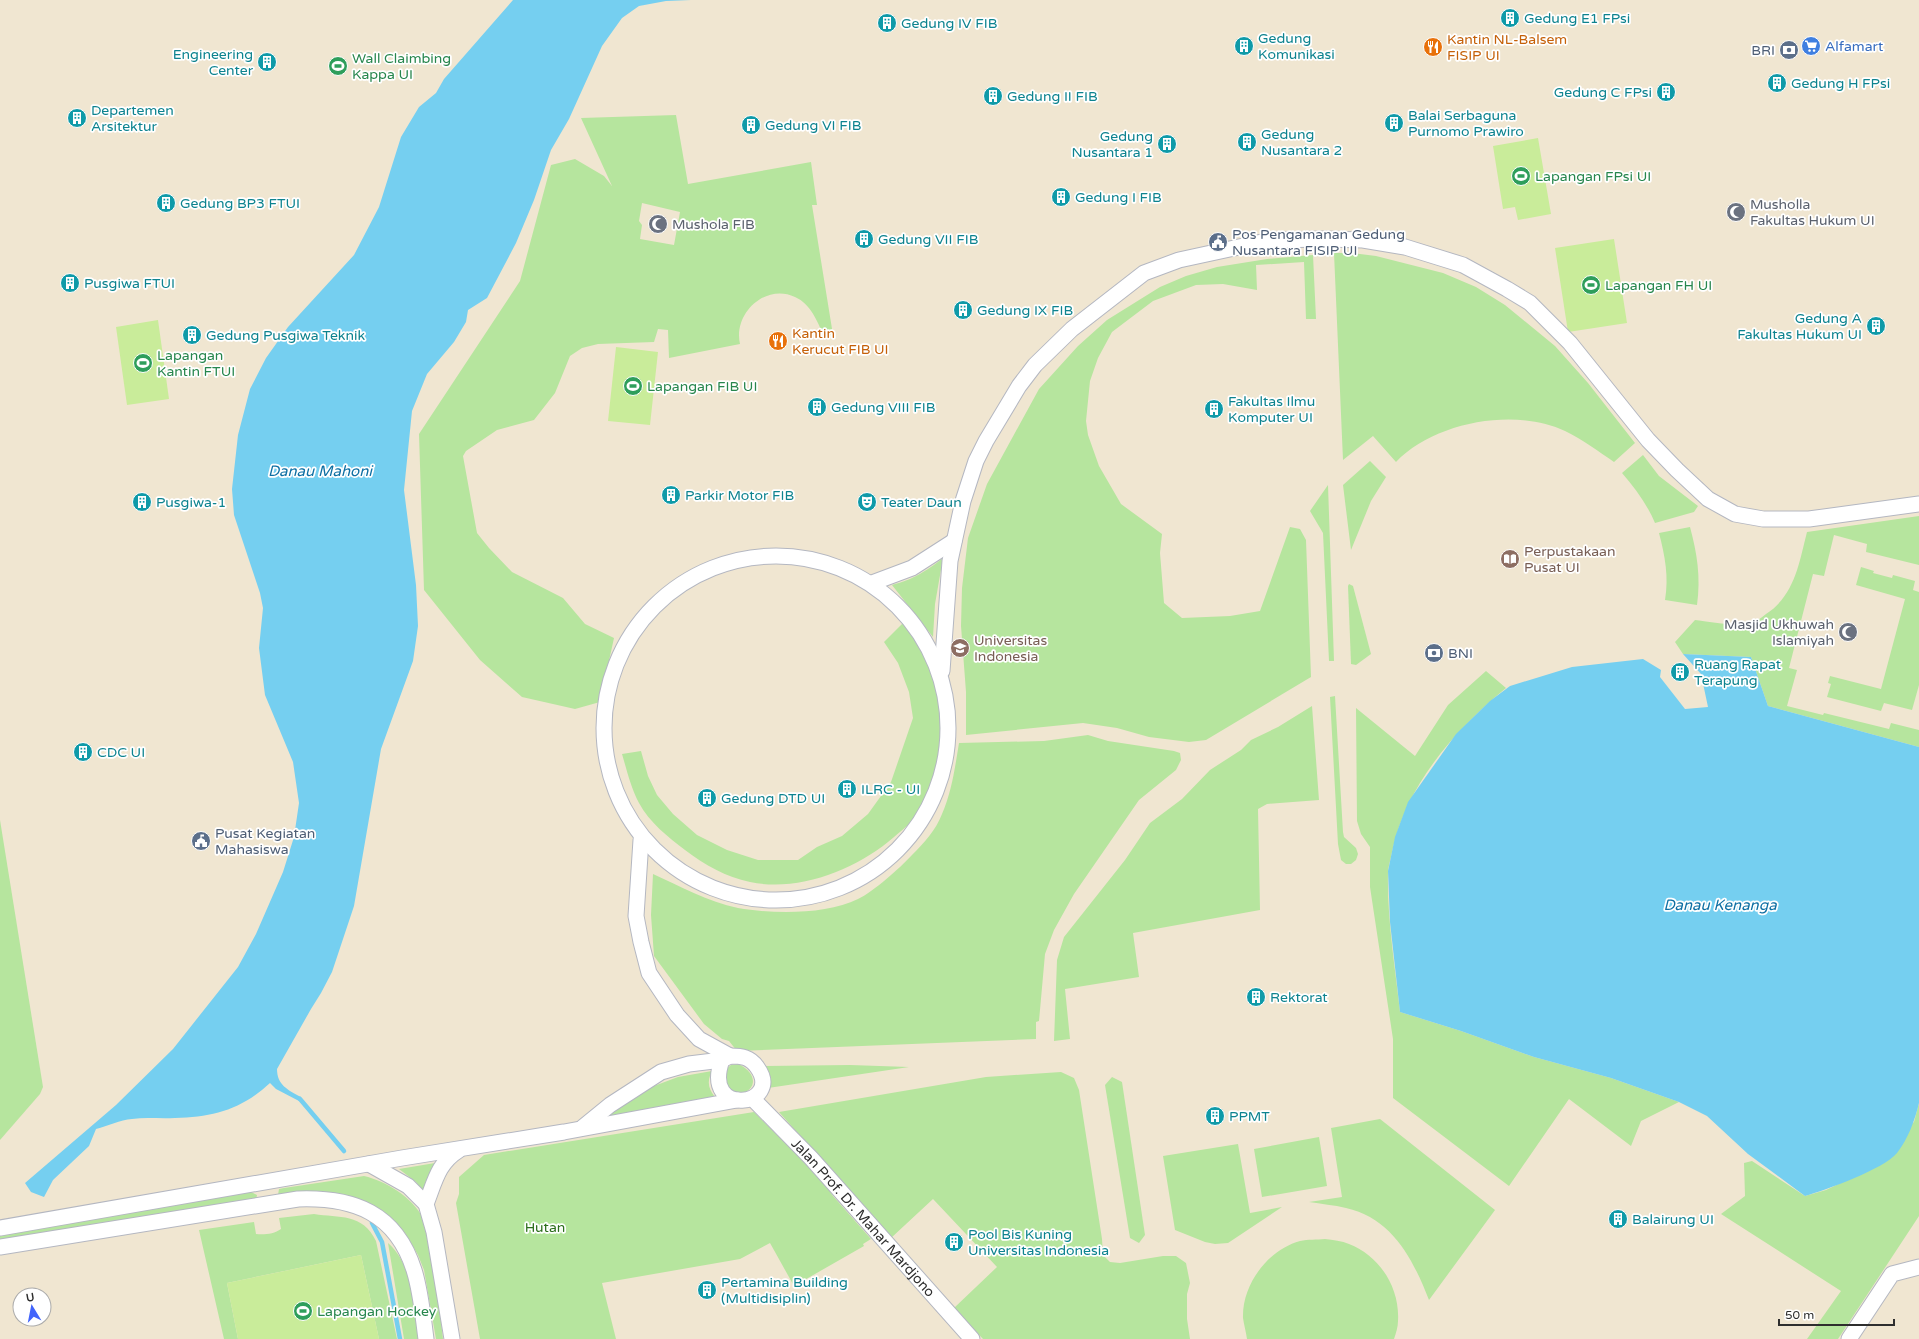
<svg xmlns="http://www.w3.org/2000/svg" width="1919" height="1339" viewBox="0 0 1919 1339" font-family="'Varela Round',sans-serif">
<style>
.education{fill:#f0e6d1;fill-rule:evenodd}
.green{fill:#b6e59e;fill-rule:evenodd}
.pitch{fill:#c9ec9a}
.water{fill:#75cff0}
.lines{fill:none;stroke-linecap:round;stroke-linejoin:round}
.stream{stroke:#75cff0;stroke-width:4.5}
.street-casing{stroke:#b4b7c1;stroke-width:17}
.street{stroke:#fff;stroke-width:15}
.labels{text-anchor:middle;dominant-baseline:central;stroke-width:3.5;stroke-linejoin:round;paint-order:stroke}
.culture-label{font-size:14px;fill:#0d838f;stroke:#fff;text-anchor:start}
.food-label{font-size:14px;fill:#c56008;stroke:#fff;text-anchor:start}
.shop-label{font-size:14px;fill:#366cbe;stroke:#fff;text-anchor:start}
.service-label{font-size:14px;fill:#4e5e75;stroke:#fff;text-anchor:start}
.leisure-label{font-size:14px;fill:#27864d;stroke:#fff;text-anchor:start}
.worship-label{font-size:14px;fill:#5b616d;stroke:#fff;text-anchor:start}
.education-label{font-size:14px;fill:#785e54;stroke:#fff;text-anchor:start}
.street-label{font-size:14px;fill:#2e2e2e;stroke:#fff}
.park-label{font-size:14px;fill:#2c6e1b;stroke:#fff}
.water-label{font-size:15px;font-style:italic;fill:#0d6fa3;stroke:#fff}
</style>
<rect width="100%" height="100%" fill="#efe9e1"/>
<path class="education" d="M0,0H1919V1339H0ZM20,1295H44V1319H20Z"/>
<g class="green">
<path d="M676,115L688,184L811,162L817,205H812L833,335L824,336C817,321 811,304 795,297C765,283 733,314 740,344L669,358L668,330L658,329L654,342L598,344L582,348L570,356L555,393L534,420L497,430L466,451L463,456L477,533L489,548L512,572L563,598L585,624L614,638L600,702L575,709L522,697L480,660L424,590L419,434L520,281L551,165L575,159L604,176L612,186L581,118ZM642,203L680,212L674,245L640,239L642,225L639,221Z"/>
<path d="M1334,253H1352L1376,256L1443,273L1476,287L1505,305L1555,346L1588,383L1635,443L1614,462C1598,451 1582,439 1565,431C1515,407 1434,422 1396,462L1373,436L1343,460Z"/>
<path d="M1313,255L1316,319H1306L1304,262L1256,265L1257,290L1223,284L1196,285L1153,301L1112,332L1098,358L1090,381L1086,421L1088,435L1099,466L1121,504L1162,534L1160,553L1164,603L1182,618L1230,616L1260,611L1290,527L1300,529L1306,540L1311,677L1206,740L1189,742L1149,737L1117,728L1083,723L966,735V692L961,626L962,588L968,538L987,484L1039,389L1078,346L1107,320L1160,287L1186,276L1217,267L1267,259Z"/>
<path d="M1643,455L1659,476L1698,506L1694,512L1655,523C1647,504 1635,488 1622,473Z"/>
<path d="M1370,461L1386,477L1371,501L1351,550L1343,485Z"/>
<path d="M1328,485L1334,661H1329L1323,533L1310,511Z"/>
<path d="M1919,516V565L1866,552L1867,544L1834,535L1824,576L1813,574L1789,668L1797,670L1787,706L1823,715L1824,713L1889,729L1891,723L1919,730V747L1768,706L1751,657L1683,654L1675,642L1695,620C1709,622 1740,627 1753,623C1757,621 1762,617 1766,614C1795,595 1799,563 1807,532Z"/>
<path d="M1690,527C1697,553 1701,577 1697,605L1665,600C1669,577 1665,556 1659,533Z"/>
<path d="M943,558L935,604L933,637L892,585C914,579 925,572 943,558Z"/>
<path d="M1861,567L1874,571L1873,573L1892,578L1893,575L1915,581L1913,590L1919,592V685L1912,710L1884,703L1881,711L1827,697L1831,684L1828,683L1830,676L1881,689L1905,599L1856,585Z"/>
<path d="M1349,584L1353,586L1371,654L1356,665L1351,664L1348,586Z"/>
<path d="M903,623C915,639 928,656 934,675C945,714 942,768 923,805C915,821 901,831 888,842C852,871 797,892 750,882C726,877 705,865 685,850C669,838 649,822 639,803C631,788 627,771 622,754L641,751L648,776L657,795L673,814L697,835L727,850L758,860H798L817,847L842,836L868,814L891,782L913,718L909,692L898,663L884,642Z"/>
<path d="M1486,671L1506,688C1455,730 1406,785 1392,852C1391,859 1388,866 1388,873C1387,919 1395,966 1400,1012L1461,1031L1534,1057L1611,1078L1679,1102L1641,1121L1631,1146L1569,1099L1509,1186L1393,1098V1039L1370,887V847L1361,834L1357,821L1356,708L1415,756L1448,705Z"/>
<path d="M1335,696L1343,832L1344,837L1356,848L1358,854L1356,860L1351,864H1346L1341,860L1338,844L1330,697Z"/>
<path d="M1312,706L1319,800L1267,804L1258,809L1260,910L1133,933L1139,977L1065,989L1070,1039L1054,1041L1057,960L1064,937L1125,860L1150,823L1182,799L1210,770L1241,750L1251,740L1278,727Z"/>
<path d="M1088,735L1108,741L1174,751L1180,753L1181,760L1176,770L1139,800L1074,894L1054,930L1045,954L1039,1021L1036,1022V1039L737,1051L729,1041L722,1039L704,1024L654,956L651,915L653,874C680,886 708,902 738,908C772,914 826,915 858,899C873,892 900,868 912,855C924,843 936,830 942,814C952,791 955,767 959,743L1044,741Z"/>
<path d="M0,820L43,1087L40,1094L0,1140Z"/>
<path d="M738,1064C753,1070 761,1087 741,1094L729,1089L725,1084V1070L731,1065Z"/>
<path d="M850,1065L909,1067L768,1088C772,1079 771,1074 765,1066Z"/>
<path d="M712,1071C706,1082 709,1091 717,1099L599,1119L654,1086L678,1077Z"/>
<path d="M1061,1072L1074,1078L1079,1090L1102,1239L1103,1255L1110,1262L1120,1263L1163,1256H1176L1186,1263L1190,1283L1187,1294V1319L1190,1339H983L954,1308L997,1267L933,1199L891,1238L779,1112L986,1077Z"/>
<path d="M1112,1077L1122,1082L1145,1235L1139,1243L1130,1238L1105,1085Z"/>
<path d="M1919,1103V1216L1838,1339H1807L1841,1291L1721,1214L1745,1196L1744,1163L1752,1161L1805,1196L1826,1190L1849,1179L1914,1122Z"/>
<path d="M754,1112L822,1180L833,1196L871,1239L863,1244L864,1246L794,1286L770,1243L740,1259L602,1283L616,1339H480L456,1203L459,1194V1177L484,1155Z"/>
<path d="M1380,1119L1495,1210L1429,1300C1413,1259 1392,1218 1346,1208C1334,1205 1321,1204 1309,1202L1342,1197L1331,1128Z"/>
<path d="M1319,1137L1327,1186L1262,1197L1254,1149Z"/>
<path d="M1238,1144L1250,1213L1282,1207L1228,1243L1215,1244L1205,1242L1175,1230L1163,1156Z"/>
<path d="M435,1163L423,1191L416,1182L399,1169Z"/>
<path d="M364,1176C386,1181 412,1197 423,1218C428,1229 429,1242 431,1254C436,1282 440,1311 443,1339H436L424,1270L418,1255L405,1233L391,1218L375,1207L281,1197L278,1195L279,1189L284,1188Z"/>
<path d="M251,1192L257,1195L256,1200L0,1243V1235Z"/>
<path d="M314,1214C339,1218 363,1213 376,1241L397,1339H379L361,1255L227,1283L238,1339H224L199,1230L254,1222L256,1234C264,1235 274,1234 281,1229L279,1218Z"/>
<path d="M1325,1239C1333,1240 1342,1241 1349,1244C1380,1256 1400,1288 1398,1321C1398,1327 1396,1333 1394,1339H1247C1246,1332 1244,1325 1243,1318C1242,1284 1268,1250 1300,1241C1308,1239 1317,1240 1325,1239Z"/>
<path d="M388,1243C414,1266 414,1307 419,1339H404Z"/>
</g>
<g class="pitch">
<path d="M1538,138L1551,214L1518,220L1515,207L1503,209L1493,146Z"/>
<path d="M1614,239L1627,323L1568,332L1555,248Z"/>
<path d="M158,320L169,399L127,405L116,327Z"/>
<path d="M616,347L658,352L650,425L608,421Z"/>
<path d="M361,1255L379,1339H238L227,1283Z"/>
</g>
<g class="water">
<path d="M513,0H691L666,1L639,6L622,18L602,46L569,119L551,150L534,200L516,243L487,298L468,310L466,322L454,342L427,374L412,411L404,490L416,585L418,626L413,661L381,749L354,906L332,972L321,993L311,1009L277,1069C277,1085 288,1090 301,1097L299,1101L276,1089L270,1083C241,1110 213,1117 175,1118C160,1119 146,1117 132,1119C120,1120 108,1126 96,1129L89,1146L53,1180L44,1197L31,1192L25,1183L116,1105L173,1049L238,967L256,934L283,872L294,837L299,803L293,762L265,695L259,648L263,608L260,593L234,515L232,489L238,435L250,389L266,358L288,327L354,255L379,207L401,137L419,107L436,93L444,79Z"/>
<path d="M1683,654L1751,657L1768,706L1919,747V1103C1915,1120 1908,1139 1897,1153C1884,1169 1826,1190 1805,1196L1748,1154L1707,1116L1679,1102L1611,1078L1534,1057L1461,1031L1400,1012L1390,922L1388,871L1395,837L1408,802L1456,734L1490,701L1510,686L1572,667L1643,659L1661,670L1660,677L1685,709L1708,707L1701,674Z"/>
</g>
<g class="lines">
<g class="stream">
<path d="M300,1099L344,1151"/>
<path d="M372,1223L382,1242L400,1339"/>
</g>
<defs>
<g id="street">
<circle cx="776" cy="728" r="172"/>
<path d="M872,583L912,568L954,541"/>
<path d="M942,671L950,561L963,501L976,461L986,441L1019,386L1035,365L1072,329L1144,273L1179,260L1271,240L1325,239L1363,240L1405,247L1463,265L1507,289L1530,303L1570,343L1648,440L1677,470L1708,499L1735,514L1763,519H1809L1919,504"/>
<path d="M641,840L636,916L641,942L649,973L677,1015L699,1039L730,1056"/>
<path d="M730,1056C742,1056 750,1057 757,1067C785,1106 701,1119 722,1060Z"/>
<path id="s1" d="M753,1099L811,1158L972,1339"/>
<path d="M583,1127L610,1105L661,1072L689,1064L722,1060"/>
<path d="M369,1164L408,1186L426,1204L434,1232L452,1339"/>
<path d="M426,1204C435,1181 438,1163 459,1150"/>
<path d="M0,1228L402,1158L564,1132L737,1100"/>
<path d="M0,1247L298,1199C354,1197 396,1213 414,1270C421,1292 423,1317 426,1339"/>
<path d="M1849,1339L1892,1274L1919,1267"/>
</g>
</defs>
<use href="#street" class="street-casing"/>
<use href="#street" class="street"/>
</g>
<defs>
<symbol id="building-disc" viewBox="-11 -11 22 22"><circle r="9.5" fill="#0f9aa8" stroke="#fff"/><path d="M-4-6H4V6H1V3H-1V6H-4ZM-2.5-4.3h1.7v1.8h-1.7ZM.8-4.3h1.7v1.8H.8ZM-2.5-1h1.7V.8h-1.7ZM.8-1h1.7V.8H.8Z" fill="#fff"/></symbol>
<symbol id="supermarket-disc" viewBox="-11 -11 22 22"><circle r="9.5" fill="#3f7fe0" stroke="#fff"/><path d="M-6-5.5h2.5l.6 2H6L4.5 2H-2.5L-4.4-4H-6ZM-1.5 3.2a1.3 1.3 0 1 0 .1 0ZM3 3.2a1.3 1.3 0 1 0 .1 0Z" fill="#fff"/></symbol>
<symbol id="restaurant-disc" viewBox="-11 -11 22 22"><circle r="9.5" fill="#e8710a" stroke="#fff"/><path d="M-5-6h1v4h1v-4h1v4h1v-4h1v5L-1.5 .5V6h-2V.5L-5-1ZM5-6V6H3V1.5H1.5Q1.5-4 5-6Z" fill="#fff"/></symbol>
<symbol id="bank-disc" viewBox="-11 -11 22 22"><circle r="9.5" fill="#5c6f8a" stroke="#fff"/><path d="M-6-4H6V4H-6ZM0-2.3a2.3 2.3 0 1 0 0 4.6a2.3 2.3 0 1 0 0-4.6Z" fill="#fff"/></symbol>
<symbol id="stadium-disc" viewBox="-11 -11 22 22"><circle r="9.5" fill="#2e9e5b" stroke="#fff"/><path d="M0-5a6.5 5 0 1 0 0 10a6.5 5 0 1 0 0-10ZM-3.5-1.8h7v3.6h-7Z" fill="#fff"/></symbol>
<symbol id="mosque-disc" viewBox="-11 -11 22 22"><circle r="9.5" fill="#6b7280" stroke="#fff"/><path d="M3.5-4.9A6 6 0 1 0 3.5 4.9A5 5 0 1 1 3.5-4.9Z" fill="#fff"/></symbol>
<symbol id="civic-disc" viewBox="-11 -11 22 22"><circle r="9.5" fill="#5c6f8a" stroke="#fff"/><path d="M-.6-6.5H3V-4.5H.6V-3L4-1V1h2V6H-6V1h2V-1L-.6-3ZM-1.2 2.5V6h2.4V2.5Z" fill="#fff"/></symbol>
<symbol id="theatre-disc" viewBox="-11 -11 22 22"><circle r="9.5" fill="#0f9aa8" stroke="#fff"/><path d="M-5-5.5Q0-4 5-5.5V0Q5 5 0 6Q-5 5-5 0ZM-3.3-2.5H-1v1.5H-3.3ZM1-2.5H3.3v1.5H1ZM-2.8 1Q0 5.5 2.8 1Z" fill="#fff"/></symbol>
<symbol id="library-disc" viewBox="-11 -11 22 22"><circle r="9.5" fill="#8d6e63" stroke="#fff"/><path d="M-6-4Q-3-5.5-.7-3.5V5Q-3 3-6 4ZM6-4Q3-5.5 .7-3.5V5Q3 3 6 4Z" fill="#fff"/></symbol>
<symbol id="university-disc" viewBox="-11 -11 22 22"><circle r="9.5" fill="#8d6e63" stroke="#fff"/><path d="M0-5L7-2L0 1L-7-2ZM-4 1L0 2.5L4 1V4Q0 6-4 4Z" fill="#fff"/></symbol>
</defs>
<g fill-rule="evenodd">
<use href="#building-disc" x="1499" y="7" width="22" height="22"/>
<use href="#building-disc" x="876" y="12" width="22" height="22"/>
<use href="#building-disc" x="1233" y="35" width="22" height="22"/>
<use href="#supermarket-disc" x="1800" y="35" width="22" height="22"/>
<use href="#restaurant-disc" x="1422" y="36" width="22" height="22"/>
<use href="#bank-disc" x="1778" y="39" width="22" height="22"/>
<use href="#building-disc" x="256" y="51" width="22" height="22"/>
<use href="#stadium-disc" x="327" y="55" width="22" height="22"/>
<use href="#building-disc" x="1766" y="72" width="22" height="22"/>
<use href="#building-disc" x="1655" y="81" width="22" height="22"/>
<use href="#building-disc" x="982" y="85" width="22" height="22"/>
<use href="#building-disc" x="66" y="107" width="22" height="22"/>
<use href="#building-disc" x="1383" y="112" width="22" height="22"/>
<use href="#building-disc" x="740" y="114" width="22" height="22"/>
<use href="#building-disc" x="1236" y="131" width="22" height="22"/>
<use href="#building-disc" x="1156" y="133" width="22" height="22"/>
<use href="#stadium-disc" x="1510" y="165" width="22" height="22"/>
<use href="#building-disc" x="1050" y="186" width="22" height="22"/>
<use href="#building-disc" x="155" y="192" width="22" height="22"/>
<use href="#mosque-disc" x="1725" y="201" width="22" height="22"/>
<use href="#mosque-disc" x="647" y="213" width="22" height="22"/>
<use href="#building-disc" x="853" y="228" width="22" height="22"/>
<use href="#civic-disc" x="1207" y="231" width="22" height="22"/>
<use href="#building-disc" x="59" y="272" width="22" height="22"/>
<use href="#stadium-disc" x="1580" y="274" width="22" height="22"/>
<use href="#building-disc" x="952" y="299" width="22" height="22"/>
<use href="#building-disc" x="1865" y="315" width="22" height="22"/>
<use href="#building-disc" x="181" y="324" width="22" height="22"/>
<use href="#restaurant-disc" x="767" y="330" width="22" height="22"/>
<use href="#stadium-disc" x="132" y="352" width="22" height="22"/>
<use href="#stadium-disc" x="622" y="375" width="22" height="22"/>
<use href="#building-disc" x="806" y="396" width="22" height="22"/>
<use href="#building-disc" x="1203" y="398" width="22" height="22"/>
<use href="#building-disc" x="660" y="484" width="22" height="22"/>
<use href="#building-disc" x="131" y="491" width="22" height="22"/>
<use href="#theatre-disc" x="856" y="491" width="22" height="22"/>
<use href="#library-disc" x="1499" y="548" width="22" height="22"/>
<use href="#mosque-disc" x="1837" y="621" width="22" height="22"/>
<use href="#university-disc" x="949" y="637" width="22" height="22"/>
<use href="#bank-disc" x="1423" y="642" width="22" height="22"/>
<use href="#building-disc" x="1669" y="661" width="22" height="22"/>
<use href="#building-disc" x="72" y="741" width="22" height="22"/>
<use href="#building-disc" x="836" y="778" width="22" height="22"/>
<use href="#building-disc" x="696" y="787" width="22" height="22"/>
<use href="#civic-disc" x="190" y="830" width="22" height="22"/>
<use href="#building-disc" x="1245" y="986" width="22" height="22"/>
<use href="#building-disc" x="1204" y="1105" width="22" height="22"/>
<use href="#building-disc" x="1607" y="1208" width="22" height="22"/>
<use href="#building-disc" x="943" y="1231" width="22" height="22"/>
<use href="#building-disc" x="696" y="1279" width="22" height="22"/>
<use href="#stadium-disc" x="292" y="1300" width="22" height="22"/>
</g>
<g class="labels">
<g class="culture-label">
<text x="1524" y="18">Gedung E1 FPsi</text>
<text x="901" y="23">Gedung IV FIB</text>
<text x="1258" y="38">Gedung<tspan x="1258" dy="16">Komunikasi</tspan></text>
<text x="253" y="54" text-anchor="end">Engineering<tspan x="253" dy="16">Center</tspan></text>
<text x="1791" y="83">Gedung H FPsi</text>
<text x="1652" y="92" text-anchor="end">Gedung C FPsi</text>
<text x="1007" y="96">Gedung II FIB</text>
<text x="91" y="110">Departemen<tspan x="91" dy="16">Arsitektur</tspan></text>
<text x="1408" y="115">Balai Serbaguna<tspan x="1408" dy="16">Purnomo Prawiro</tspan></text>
<text x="765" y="125">Gedung VI FIB</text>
<text x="1261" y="134">Gedung<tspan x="1261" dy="16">Nusantara 2</tspan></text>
<text x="1153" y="136" text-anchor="end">Gedung<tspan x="1153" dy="16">Nusantara 1</tspan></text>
<text x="1075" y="197">Gedung I FIB</text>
<text x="180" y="203">Gedung BP3 FTUI</text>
<text x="878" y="239">Gedung VII FIB</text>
<text x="84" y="283">Pusgiwa FTUI</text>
<text x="977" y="310">Gedung IX FIB</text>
<text x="1862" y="318" text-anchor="end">Gedung A<tspan x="1862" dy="16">Fakultas Hukum UI</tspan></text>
<text x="206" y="335">Gedung Pusgiwa Teknik</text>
<text x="1228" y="401">Fakultas Ilmu<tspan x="1228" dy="16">Komputer UI</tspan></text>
<text x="831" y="407">Gedung VIII FIB</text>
<text x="685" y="495">Parkir Motor FIB</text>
<text x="156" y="502">Pusgiwa-1</text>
<text x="881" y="502">Teater Daun</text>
<text x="1694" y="664">Ruang Rapat<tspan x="1694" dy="16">Terapung</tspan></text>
<text x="97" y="752">CDC UI</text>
<text x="861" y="789">ILRC - UI</text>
<text x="721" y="798">Gedung DTD UI</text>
<text x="1270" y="997">Rektorat</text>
<text x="1229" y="1116">PPMT</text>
<text x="1632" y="1219">Balairung UI</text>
<text x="968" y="1234">Pool Bis Kuning<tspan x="968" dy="16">Universitas Indonesia</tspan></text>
<text x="721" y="1282">Pertamina Building<tspan x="721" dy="16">(Multidisiplin)</tspan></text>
</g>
<g class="food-label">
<text x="1447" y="39">Kantin NL-Balsem<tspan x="1447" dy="16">FISIP UI</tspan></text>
<text x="792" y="333">Kantin<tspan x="792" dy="16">Kerucut FIB UI</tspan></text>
</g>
<g class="shop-label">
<text x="1825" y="46">Alfamart</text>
</g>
<g class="service-label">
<text x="1775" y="50" text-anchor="end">BRI</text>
<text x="1232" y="234">Pos Pengamanan Gedung<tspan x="1232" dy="16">Nusantara FISIP UI</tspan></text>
<text x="1448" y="653">BNI</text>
<text x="215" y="833">Pusat Kegiatan<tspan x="215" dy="16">Mahasiswa</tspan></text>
</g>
<g class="leisure-label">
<text x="352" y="58">Wall Claimbing<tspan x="352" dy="16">Kappa UI</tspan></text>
<text x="1535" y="176">Lapangan FPsi UI</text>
<text x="1605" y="285">Lapangan FH UI</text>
<text x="157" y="355">Lapangan<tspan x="157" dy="16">Kantin FTUI</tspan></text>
<text x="647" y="386">Lapangan FIB UI</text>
<text x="317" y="1311">Lapangan Hockey</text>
</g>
<g class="worship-label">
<text x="1750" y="204">Musholla<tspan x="1750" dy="16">Fakultas Hukum UI</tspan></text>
<text x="672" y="224">Mushola FIB</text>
<text x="1834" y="624" text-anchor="end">Masjid Ukhuwah<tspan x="1834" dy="16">Islamiyah</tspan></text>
</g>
<g class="education-label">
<text x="1524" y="551">Perpustakaan<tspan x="1524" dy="16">Pusat UI</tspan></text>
<text x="974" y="640">Universitas<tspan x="974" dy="16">Indonesia</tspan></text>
</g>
<g class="street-label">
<text stroke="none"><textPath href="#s1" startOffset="162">Jalan Prof. Dr. Mahar Mardjono</textPath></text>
</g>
<g class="park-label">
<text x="545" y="1227">Hutan</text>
</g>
<g class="water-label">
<text x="320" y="471">Danau Mahoni</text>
<text x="1720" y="905">Danau Kenanga</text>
</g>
</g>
<g transform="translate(32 1307) rotate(350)"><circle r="19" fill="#ffffff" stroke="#ababab"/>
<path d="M0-3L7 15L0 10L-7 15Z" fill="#4264fb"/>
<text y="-6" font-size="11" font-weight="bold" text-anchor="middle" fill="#2e2e2e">U</text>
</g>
<path d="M1779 1319v6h115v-6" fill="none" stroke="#2e2e2e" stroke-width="2"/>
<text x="1785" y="1319" font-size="12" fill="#2e2e2e" stroke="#ffffff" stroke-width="3" paint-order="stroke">50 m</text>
</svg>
